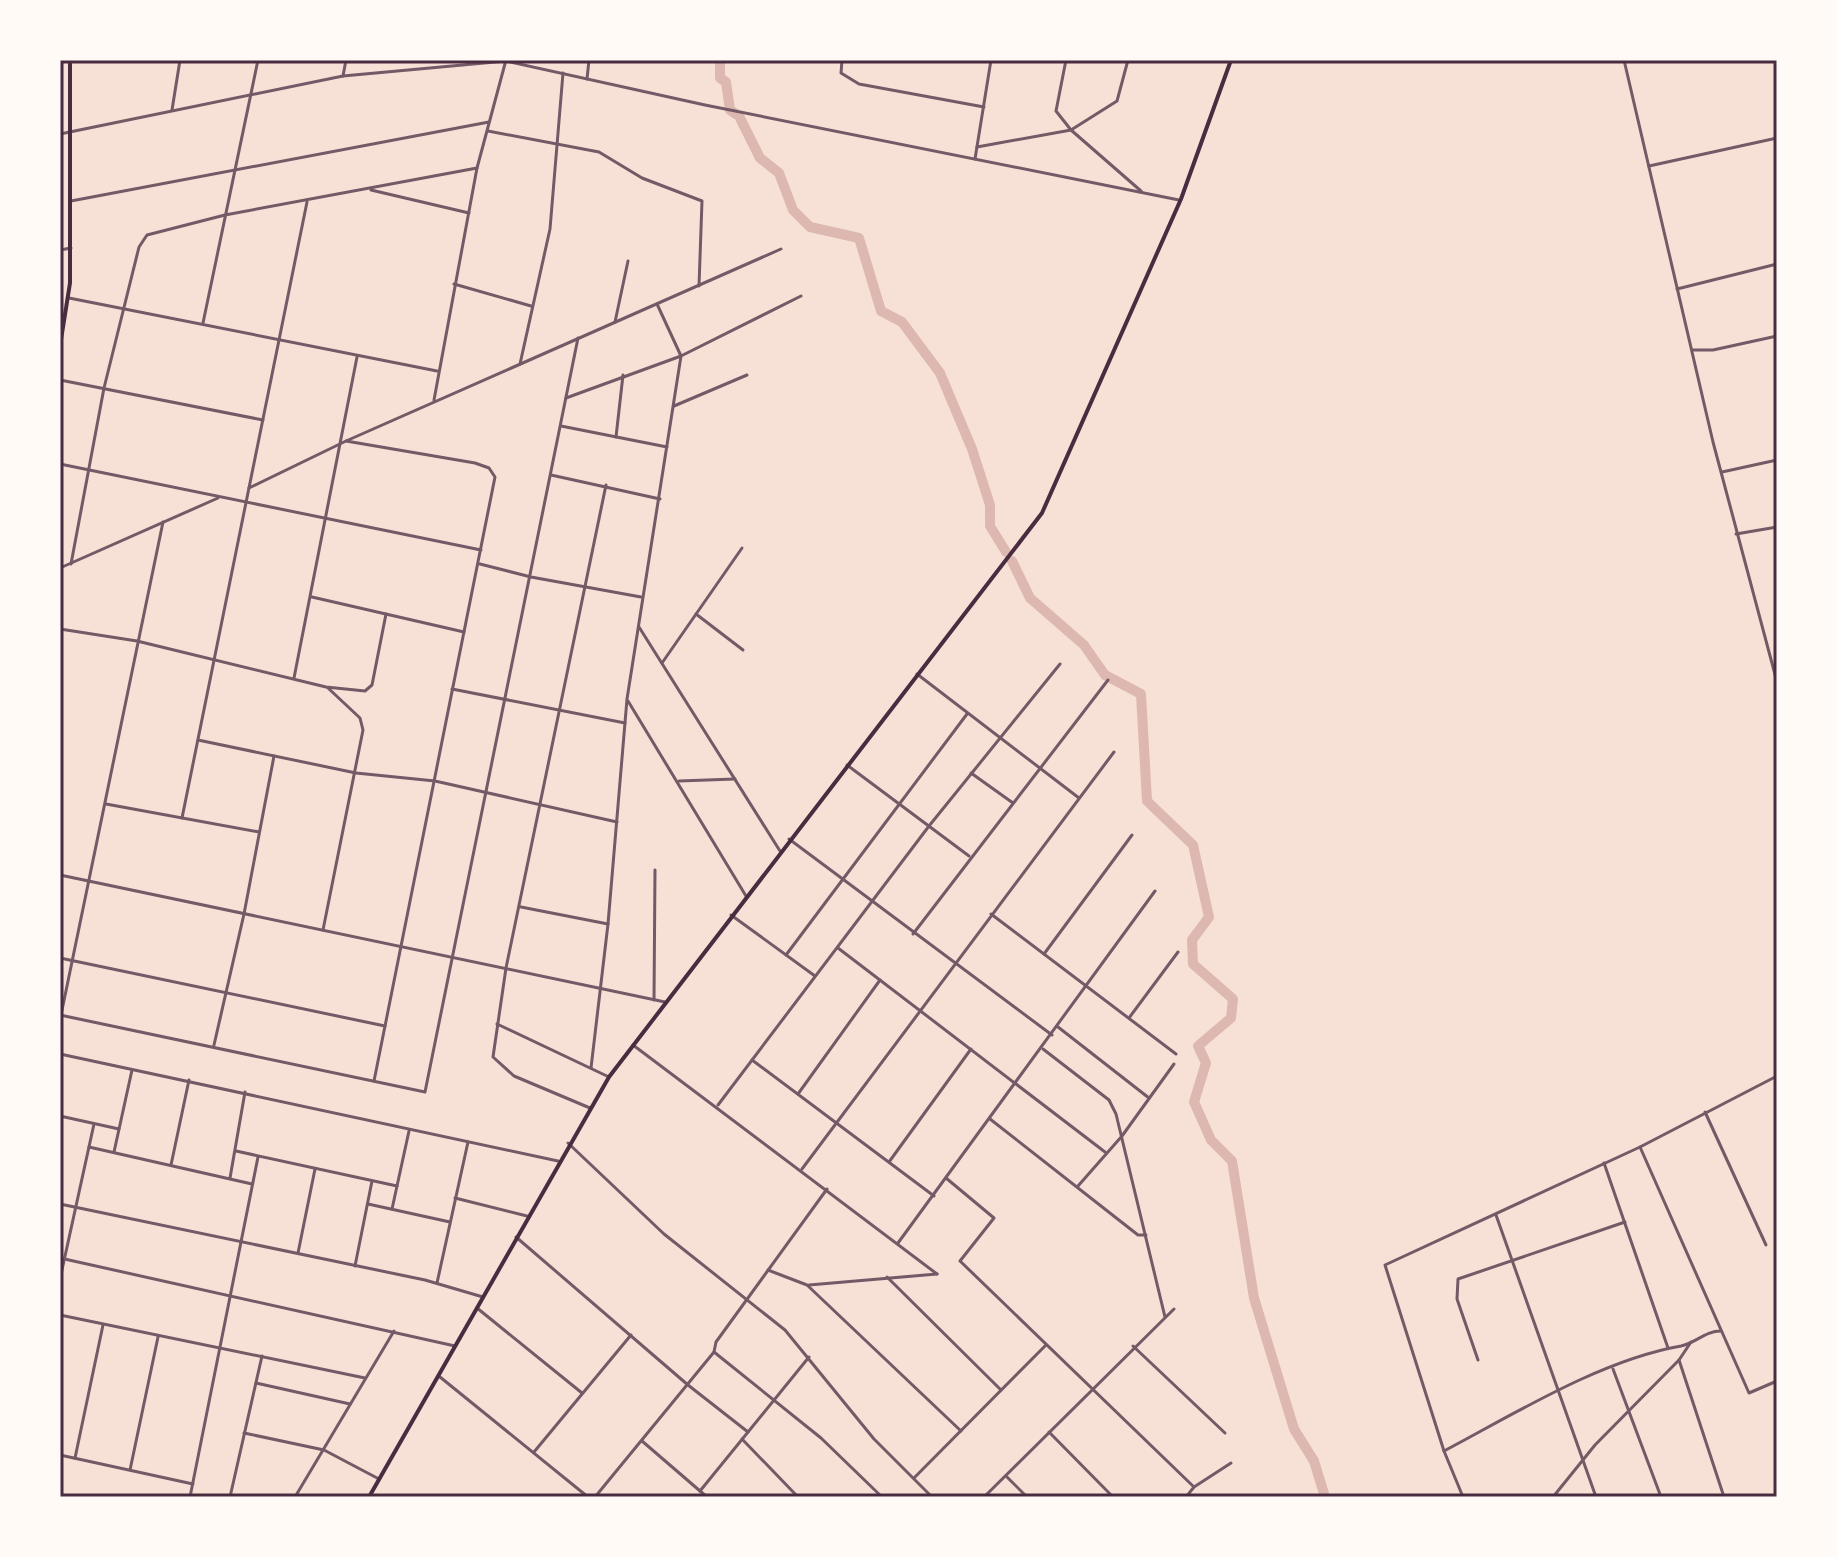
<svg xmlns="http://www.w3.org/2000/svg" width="1837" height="1557" viewBox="0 0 1837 1557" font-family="'Varela Round',sans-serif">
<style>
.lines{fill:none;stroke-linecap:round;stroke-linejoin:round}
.river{stroke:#dcb8b0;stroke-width:10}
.minor{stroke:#755966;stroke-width:3}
.tertiary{stroke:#755966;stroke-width:3}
.secondary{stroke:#4a2c40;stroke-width:4}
.primary{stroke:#4a2c40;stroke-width:4}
.neatline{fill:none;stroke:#4a2c40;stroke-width:3}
</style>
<rect width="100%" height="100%" fill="#f7e1d7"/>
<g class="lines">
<g class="river">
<path d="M720,60V78L726,82L730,110L739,116L760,158L779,173L793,210L810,227L859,238L881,311L902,322L940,373L972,449L990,505V526L1006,552"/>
<path d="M1012,561L1030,598L1084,645L1105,675L1141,694L1147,801L1193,845L1209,917L1192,940L1193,964L1233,999L1231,1018L1198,1046L1206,1063L1194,1102L1211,1140L1232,1161L1254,1298L1294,1429L1314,1461L1325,1497"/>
</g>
<g class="minor">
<path d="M842,60L841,73L859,84L984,107"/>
<path d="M1066,60L1056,111L1071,130L1117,101L1128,60"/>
<path d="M1624,60L1713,442L1777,682"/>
<path d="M343,76L346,60"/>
<path d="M587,79L589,60"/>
<path d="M172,110L180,60"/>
<path d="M488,131L599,152L642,178L702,201L699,286"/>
<path d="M60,134L343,76L506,61L705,105L1179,200"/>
<path d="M977,147L1071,130L1141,191"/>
<path d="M975,159L991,60"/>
<path d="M1649,166L1777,138"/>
<path d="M371,190L469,213"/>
<path d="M71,201L489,122"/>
<path d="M60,250L71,248"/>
<path d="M454,284L531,306"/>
<path d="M1677,289L1777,264"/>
<path d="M69,298L437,371"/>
<path d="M615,322L628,261"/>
<path d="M203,323L258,60"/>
<path d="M1692,350H1713L1777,336"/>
<path d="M520,364L550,229L563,73"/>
<path d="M60,380L263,420"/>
<path d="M566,398L681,356L801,296"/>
<path d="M434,400L477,168L506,60"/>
<path d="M674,406L747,375"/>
<path d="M561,426L667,447"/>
<path d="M616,437L623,375"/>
<path d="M346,441L475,463L489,468L495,477L374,1081"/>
<path d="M60,464L481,550"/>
<path d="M1722,472L1777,460"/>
<path d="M551,475L660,499"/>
<path d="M249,488L346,441L781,249"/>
<path d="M1736,534L1777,527"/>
<path d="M71,564L104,388L139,247L147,235L225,215L477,168"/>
<path d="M480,564L531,577L641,597"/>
<path d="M60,568L218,498"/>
<path d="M312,597L464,632"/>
<path d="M696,614L743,650"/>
<path d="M639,627L780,851"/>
<path d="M60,629L137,641L326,687L365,691L372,685L386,614"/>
<path d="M662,663L742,548"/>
<path d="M917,674L1079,798"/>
<path d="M294,678L357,357"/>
<path d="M452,689L625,723"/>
<path d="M628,701L746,896"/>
<path d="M198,740L356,773L435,781L617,822"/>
<path d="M847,765L969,856"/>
<path d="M971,773L1013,803"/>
<path d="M679,781L735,779"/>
<path d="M106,804L259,832"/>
<path d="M182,818L307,202"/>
<path d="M789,839L1052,1035"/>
<path d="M60,875L665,1002"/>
<path d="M521,907L608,924"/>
<path d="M991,914L1176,1054"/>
<path d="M731,915L815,976"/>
<path d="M323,930L363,730L360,718L328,688"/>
<path d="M913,934L1108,680"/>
<path d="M838,948L1105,1152"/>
<path d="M1044,954L1132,835"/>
<path d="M786,955L967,714"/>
<path d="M60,958L385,1026"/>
<path d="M654,1000L655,870"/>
<path d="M60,1015L425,1092L578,338"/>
<path d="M61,1015L163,522"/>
<path d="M1129,1018L1178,952"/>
<path d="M497,1024L609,1077"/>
<path d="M1058,1027L1149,1098"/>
<path d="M214,1045L244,914L274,756"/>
<path d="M633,1045L937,1274"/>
<path d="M1043,1049L1109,1100L1116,1114L1165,1317"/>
<path d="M60,1054L558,1161"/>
<path d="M752,1060L934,1196"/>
<path d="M591,1068L608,924L627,699L681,356L657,304"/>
<path d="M798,1094L880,980"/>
<path d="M718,1105L929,826L1060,664"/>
<path d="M590,1108L514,1076L493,1057L506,968L606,485"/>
<path d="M1705,1112L1766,1245"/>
<path d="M60,1116L119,1129"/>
<path d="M990,1119L1138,1235H1146"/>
<path d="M568,1143L664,1234L785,1330L874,1439L932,1497"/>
<path d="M89,1147L252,1184"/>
<path d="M1640,1147L1749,1393L1777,1381"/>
<path d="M236,1151L397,1186"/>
<path d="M114,1152L132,1070"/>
<path d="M889,1162L971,1049"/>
<path d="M1604,1163L1668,1348"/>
<path d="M171,1165L189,1080"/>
<path d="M802,1169L1114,752"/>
<path d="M230,1178L245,1092"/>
<path d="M946,1178L994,1218L960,1261L1194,1487"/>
<path d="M1078,1186L1122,1136L1174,1064"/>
<path d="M455,1198L527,1216"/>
<path d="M368,1204L450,1222"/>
<path d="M392,1209L409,1131"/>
<path d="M1496,1215L1596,1497"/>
<path d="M516,1237L688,1385L748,1432"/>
<path d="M898,1243L1155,891"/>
<path d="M298,1253L315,1169"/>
<path d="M60,1258L455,1346"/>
<path d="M355,1266L372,1181"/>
<path d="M768,1270L807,1285L961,1431"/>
<path d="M887,1277L1001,1390"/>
<path d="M60,1279L94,1124"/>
<path d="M437,1283L468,1142"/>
<path d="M809,1285L937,1274"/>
<path d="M477,1308L582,1393"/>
<path d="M60,1315L365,1378"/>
<path d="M1133,1346L1225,1433"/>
<path d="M714,1352L821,1438L882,1497"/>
<path d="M1478,1360L1457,1299L1458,1279L1625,1222"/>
<path d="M1679,1360L1724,1497"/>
<path d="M1613,1369L1661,1497"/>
<path d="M440,1377L588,1497"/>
<path d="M256,1383L350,1404"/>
<path d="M1049,1432L1113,1497"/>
<path d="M244,1433L324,1450L379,1479"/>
<path d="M742,1439L798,1497"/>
<path d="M642,1441L707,1497"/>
<path d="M1444,1451C1516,1413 1601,1360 1681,1346C1696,1343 1705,1331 1721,1331"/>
<path d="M534,1452L631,1335"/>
<path d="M60,1455L193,1484"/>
<path d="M75,1458L103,1325"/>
<path d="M130,1470L158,1337"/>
<path d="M1007,1477L1027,1497"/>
<path d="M914,1478L1046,1345"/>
<path d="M700,1491L809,1357"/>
<path d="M190,1497L258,1157"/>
<path d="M230,1497L262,1356"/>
<path d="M295,1497L394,1331"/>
<path d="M595,1497L714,1352L716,1342L827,1189"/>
<path d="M984,1497L1174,1309"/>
<path d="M1186,1497L1194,1487L1231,1463"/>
<path d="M1463,1497L1444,1451L1385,1265L1640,1147L1777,1076"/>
<path d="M1553,1497L1595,1445L1679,1360L1691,1342"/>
</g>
<path class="tertiary" d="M60,1204L425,1280L483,1297"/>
<path class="secondary" d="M60,346L70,283V60"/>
<path class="primary" d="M369,1497L609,1077L1042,513L1181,199L1231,60"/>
</g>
<rect width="1837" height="1557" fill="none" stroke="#fffaf5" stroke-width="124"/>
<rect x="62" y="62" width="1713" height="1433" class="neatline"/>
</svg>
